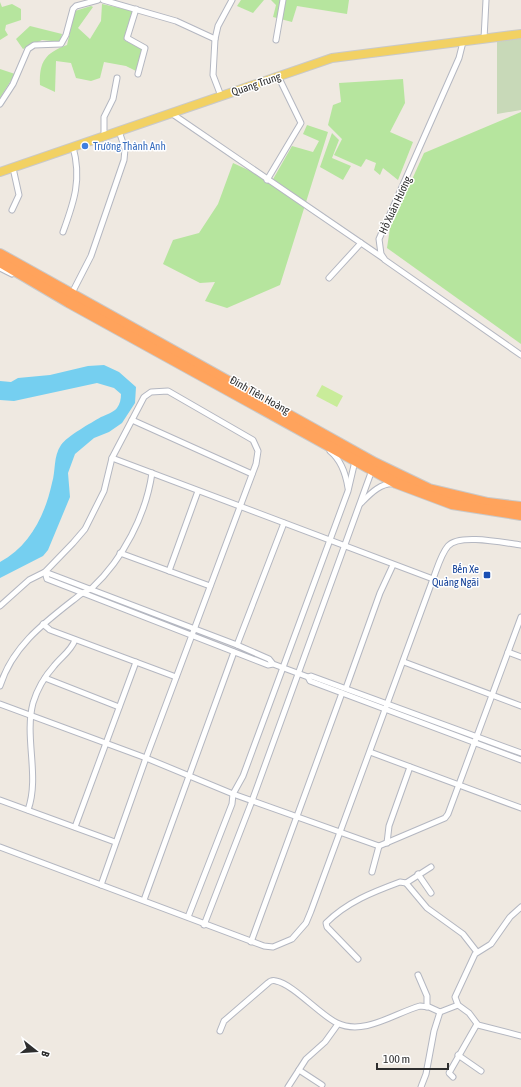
<svg xmlns="http://www.w3.org/2000/svg" width="521" height="1087" viewBox="0 0 521 1087" font-family="'Asap Condensed',sans-serif">
<style>
.green{fill:#b6e59e}
.cemetery{fill:#c8d9b8}
.pitch{fill:#c9ec9a}
.water{fill:#75cff0}
.lines{fill:none;stroke-linecap:round;stroke-linejoin:round}
.street-casing{stroke:#b4b7c1;stroke-width:7}
.primary-casing{stroke:#c9c9c9;stroke-width:10}
.highway-casing{stroke:#c9c9c9;stroke-width:12}
.street{stroke:#fff;stroke-width:5}
.primary{stroke:#f2d163;stroke-width:8}
.highway{stroke:#ffa35c;stroke-width:10}
.shop-dot{fill:#3f7fe0;stroke:#fff;stroke-width:1.5}
.transit-dot{fill:#1a4fb4;stroke:#fff;stroke-width:1.5}
.labels{text-anchor:middle;dominant-baseline:central;stroke-width:3;stroke-linejoin:round;paint-order:stroke}
.street-label{font-size:11px;fill:#2e2e2e;stroke:#fff}
.shop-label{font-size:11px;fill:#366cbe;stroke:#fff;text-anchor:start}
.transit-label{font-size:11px;fill:#164399;stroke:#fff;text-anchor:end}
</style>
<rect width="100%" height="100%" fill="#efe9e1"/>
<g class="green">
<path d="M241,0H264L253,13L237,6Z"/>
<path d="M271,0H349L347,14L297,6L292,22L273,17L276,5Z"/>
<path d="M0,2L2,7L12,4L21,9V20L6,25L5,30L8,35L0,40Z"/>
<path d="M102,4L133,11L124,40L142,49L136,71L126,66L104,62L100,78L91,81L76,78L71,63L56,61L55,92L40,85C39,62 45,53 67,45L75,11L91,6L93,7L78,28L90,39L101,21Z"/>
<path d="M30,26L62,34L60,42L42,40L23,49L16,39Z"/>
<path d="M0,69L15,74L0,98Z"/>
<path d="M403,79L405,103L390,132L413,142L398,180L383,168L380,175L374,170L376,163L366,159L361,167L334,155L342,139L328,125L333,105L341,102L339,83Z"/>
<path d="M521,112V344L387,248L390,228L424,153Z"/>
<path d="M307,125L328,132L280,285L227,308L205,301L215,282L200,283L163,264L173,240L199,233L218,204L233,163L272,181L292,146L313,152L319,141L303,134Z"/>
<path d="M332,133L339,140L332,158L351,166L343,180L320,167Z"/>
</g>
<path class="cemetery" d="M521,34V110L497,114V37Z"/>
<path class="pitch" d="M322,385L343,396L337,407L316,396Z"/>
<path class="water" d="M104,365L119,372L136,387L135,403L122,423L109,432L94,438L75,454L68,473L70,497L48,550L43,556L0,578V562C30,546 45,515 52,483C56,470 53,457 61,445C67,436 91,423 101,417C106,415 114,412 117,408C120,404 121,399 121,394L114,388L97,383L14,401L0,400V381L11,382L18,378L50,375L88,366Z"/>
<g class="lines">
<defs>
<g id="street">
<path d="M103,0L176,21L215,39"/>
<path d="M136,9L127,38L145,48L138,74"/>
<path d="M484,39L486,0"/>
<path d="M276,40L283,0"/>
<path d="M463,42L459,58L379,239L381,254L385,260L521,355"/>
<path d="M221,96L213,75L215,39L218,26L232,0"/>
<path d="M0,104L13,84L28,49L34,45L61,44L66,35L73,9L76,6L98,0"/>
<path d="M171,113L383,258"/>
<path d="M104,136V117L113,99L117,78"/>
<path d="M267,180L301,123L278,76"/>
<path d="M12,210L19,195L13,168"/>
<path d="M63,232C74,202 82,179 73,147"/>
<path d="M0,268L12,274"/>
<path d="M329,278L361,243"/>
<path d="M72,293L91,256L124,160L125,149L119,131"/>
<path d="M132,420L252,474"/>
<path d="M330,451C341,460 346,475 348,488"/>
<path d="M112,458L433,579"/>
<path d="M361,503C370,494 381,482 395,484"/>
<path d="M120,553L210,586"/>
<path d="M169,571L198,491"/>
<path d="M0,606L29,580L45,572L73,543L85,529L104,491L112,458L144,397L151,392L168,391L253,440L258,451L256,464L146,758L101,885"/>
<path d="M43,624L50,630L176,677"/>
<path d="M237,645L284,523"/>
<path d="M508,652L521,657"/>
<path d="M404,662L521,706"/>
<path d="M273,664L268,665L47,579L45,572L237,645L269,659L273,664L308,677L310,681L521,760"/>
<path d="M308,677L311,676L521,753"/>
<path d="M45,678L119,707"/>
<path d="M0,686C13,644 48,620 81,594C85,592 89,590 92,588C123,559 146,515 152,473"/>
<path d="M346,688L380,593L393,565"/>
<path d="M0,704L146,758L233,794L379,846L445,818L448,814L521,617"/>
<path d="M370,752L521,808"/>
<path d="M0,800L115,842"/>
<path d="M28,810C40,776 24,738 33,703C37,690 45,676 54,666C61,657 71,651 75,640"/>
<path d="M75,827L136,662"/>
<path d="M387,843L389,826L410,767"/>
<path d="M0,847L264,946L273,947L292,939L306,923L311,911L433,579C437,569 441,554 448,546C459,533 505,543 521,545"/>
<path d="M372,872L379,846"/>
<path d="M418,874L431,893"/>
<path d="M406,883L427,908L463,934L477,952"/>
<path d="M144,900L234,652"/>
<path d="M521,907L510,917L491,944L475,954L455,997L458,1005L469,1013L478,1025L521,1036"/>
<path d="M188,917L232,804L233,794L243,776L348,491L355,461"/>
<path d="M204,925L252,801L372,470"/>
<path d="M251,942L342,693"/>
<path d="M358,959L327,927L326,923C347,902 373,892 400,882L406,883L431,867"/>
<path d="M418,975L427,996V1007"/>
<path d="M220,1031L224,1021L268,983C270,981 273,980 276,981C293,984 320,1015 337,1023C364,1036 395,1013 420,1006L429,1007L440,1012L458,1005"/>
<path d="M458,1055L481,1071"/>
<path d="M299,1070L322,1085"/>
<path d="M453,1077L449,1073L477,1024"/>
<path d="M288,1087L306,1059L325,1042L338,1024"/>
<path d="M421,1087L426,1074L434,1031L440,1012"/>
</g>
<path id="primary" d="M0,172L332,58L521,34"/>
<g id="highway">
<path d="M0,254L375,463L429,489L488,503L521,507"/>
<path d="M0,262L68,302L396,483L452,504L521,515"/>
</g>
</defs>
<use href="#street" class="street-casing"/>
<use href="#primary" class="primary-casing"/>
<use href="#highway" class="highway-casing"/>
<use href="#street" class="street"/>
<use href="#primary" class="primary"/>
<use href="#highway" class="highway"/>
</g>
<circle class="shop-dot" cx="85" cy="146" r="4"/>
<rect class="transit-dot" x="483" y="571" width="8" height="8" rx="2"/>
<g class="labels">
<g class="street-label">
<text transform="translate(256 84) rotate(-19)">Quang Trung</text>
<text transform="translate(395 205) rotate(-65)">Hồ Xuân Hương</text>
<text transform="translate(260 395) rotate(29)">Đinh Tiên Hoàng</text>
</g>
<g class="shop-label">
<text x="93" y="146">Trường Thành Anh</text>
</g>
<g class="transit-label">
<text x="479" y="569">Bến Xe<tspan x="479" dy="13">Quảng Ngãi</tspan></text>
</g>
</g>
<g transform="translate(36 1051) rotate(107)" stroke="#ffffff" stroke-width="3" paint-order="stroke">
<path d="M0-3L7 15L0 10L-7 15Z" fill="#2e2e2e"/>
<text y="-6" font-size="11" font-weight="bold" text-anchor="middle" fill="#2e2e2e">B</text>
</g>
<path d="M377 1063v6h71v-6" fill="none" stroke="#2e2e2e" stroke-width="2"/>
<text x="383" y="1063" font-size="12" fill="#2e2e2e" stroke="#ffffff" stroke-width="3" paint-order="stroke">100 m</text>
</svg>
